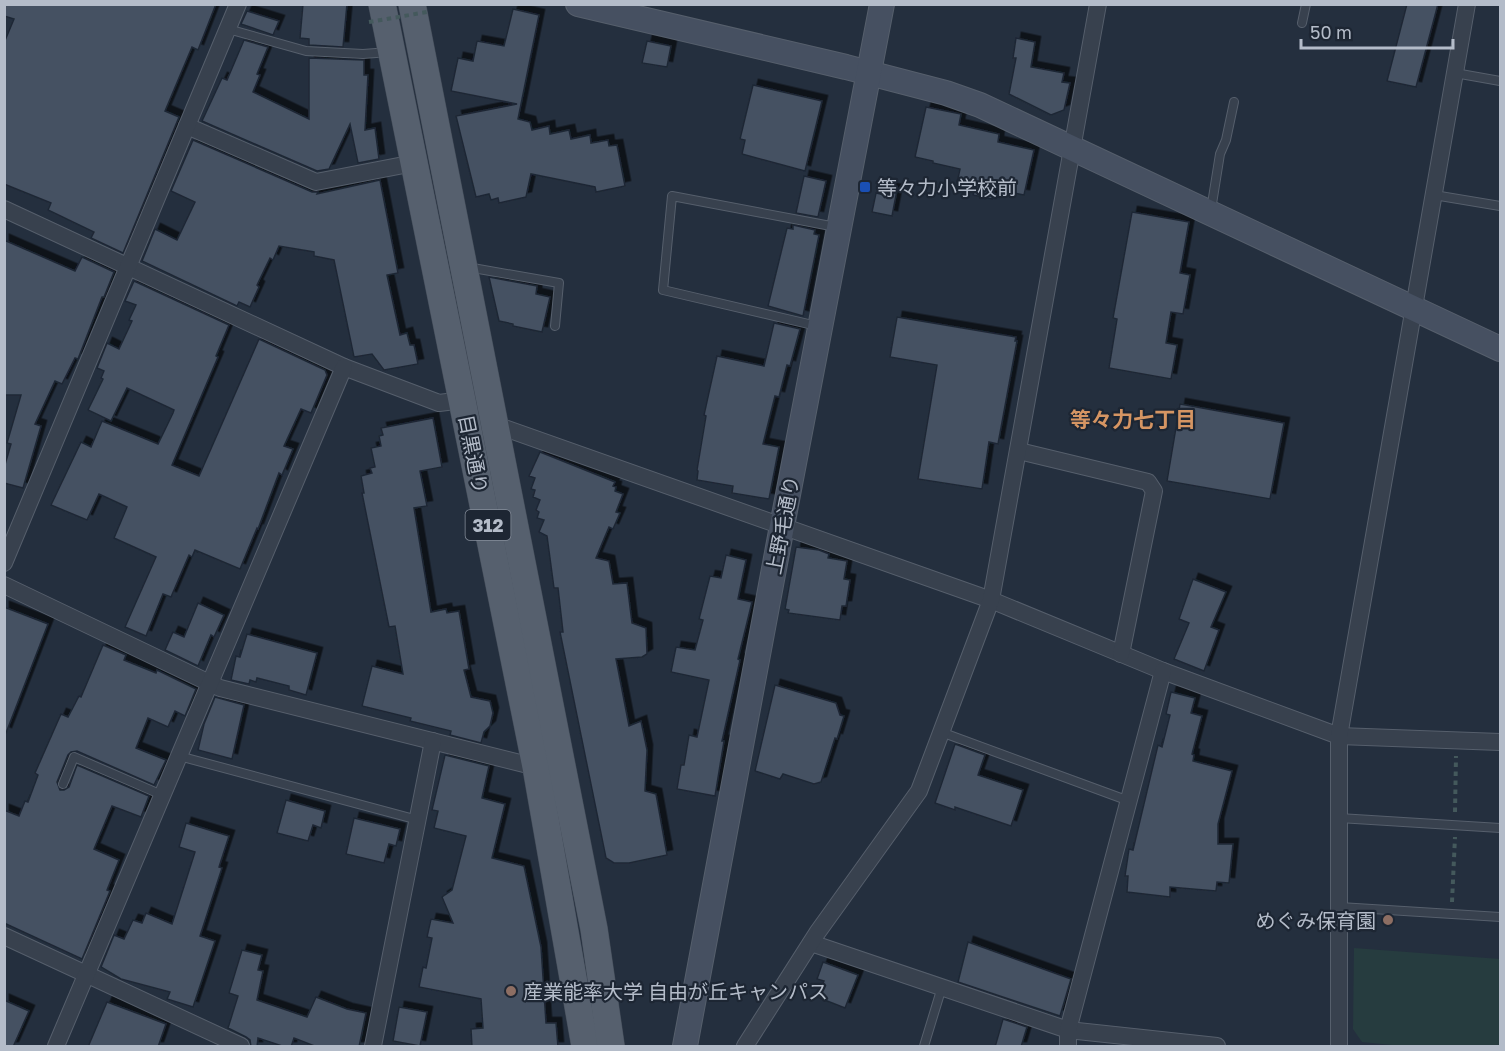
<svg xmlns="http://www.w3.org/2000/svg" width="1505" height="1051" viewBox="0 0 1505 1051" font-family="'Golos Text','Noto Sans JP',sans-serif">
<style>
.green{fill:#263c3f}
.building{fill:#455162;stroke:#1f2835;stroke-width:1.5;filter:url(#shadow)}
.lines{fill:none;stroke-linecap:round;stroke-linejoin:round}
.lane-casing{stroke:#565f6c;stroke-width:10}
.street-casing{stroke:#565f6c;stroke-width:18}
.secondary-casing{stroke:#565f6c;stroke-width:26}
.primary-casing{stroke:#414a57;stroke-width:28}
.path{stroke:#44595c;stroke-width:4;stroke-dasharray:4.5 4.5;stroke-linecap:butt}
.lane{stroke:#38414e;stroke-width:8}
.street{stroke:#38414e;stroke-width:16}
.secondary{stroke:#465061;stroke-width:24}
.primary{stroke:#56606e;stroke-width:27}
.path-bridge{stroke:#44595c;stroke-width:4;stroke-dasharray:4.5 4.5;stroke-linecap:butt}
.transit-dot{fill:#1a4fb4;stroke:#1d2633;stroke-width:2}
.education-dot{fill:#8d6e63;stroke:#1d2633;stroke-width:2}
.labels{text-anchor:middle;dominant-baseline:central;stroke-width:4.5;stroke-linejoin:round;paint-order:stroke}
.shield{fill:#1d2633;stroke:#878f9c;stroke-width:1.5}
.shield-label{font-size:18px;font-weight:bold;fill:#b4bcc9}
.poi-label{font-size:20px;fill:#b4bcc9;stroke:#1d2633;text-anchor:start}
.street-label{font-size:20px;fill:#b4bcc9;stroke:#1d2633}
.neighbourhood-label{font-size:21px;font-weight:bold;fill:#d59563;stroke:#1d2633}
</style>
<defs>
<filter id="shadow"><feDropShadow dx="5.5" dy="-5.5" stdDeviation="0" flood-color="#0009"/></filter>
</defs>
<rect width="100%" height="100%" fill="#242f3e"/>
<path class="green" d="M1354,948L1500,959V1046H1402L1362,1042L1353,1029Z"/>
<g class="building">
<path d="M4,4H216L198,50L192,47L165,111L179,117L123,253L91,238L94,232L48,210L51,203L4,184V43L14,19L4,16Z"/>
<path d="M303,4H347L343,47L309,45V39L300,38Z"/>
<path d="M1407,4H1438L1416,87L1387,81Z"/>
<path d="M513,9L539,15L518,119L530,122L532,130L549,126L550,134L569,130L571,139L590,135L591,143L608,140L609,146L617,145L625,186L596,192L595,187L531,174L526,197L499,203L498,198L491,200L489,194L476,197L456,116L517,104L451,91L458,58L473,61L477,41L504,46Z"/>
<path d="M247,11L279,21L273,35L241,24Z"/>
<path d="M1016,38L1035,42L1031,67L1064,73L1062,82L1070,83L1064,110L1051,115L1009,94L1016,58H1013Z"/>
<path d="M244,40L268,47L257,74L260,75L253,92L309,119V58L364,60V75H368L365,130L375,128L379,159L358,163L350,124L329,169L317,171L202,121L222,78L227,80Z"/>
<path d="M647,41L671,46L667,67L642,63Z"/>
<path d="M753,85L822,101L805,171L742,154L745,140L740,139Z"/>
<path d="M926,107L961,114L959,125L999,134L998,142L1034,150L1024,195L994,189L992,199L973,195L975,187L957,183L960,169L933,163V161L915,157Z"/>
<path d="M193,140L312,192H318L317,194L380,180L398,273L387,275L400,335L407,333L410,345H414L418,364L384,370L372,354L354,357L334,260L314,256V252L279,246L273,260L270,258L257,285L259,287L250,307L239,302L237,306L142,261L155,229L177,240L195,202L171,191Z"/>
<path d="M804,176L826,181L818,217L796,213Z"/>
<path d="M882,187L897,190L892,216L872,212L876,193L881,194Z"/>
<path d="M1132,212L1189,222L1180,273L1190,275L1183,314L1171,312L1166,343L1177,345L1171,379L1109,368L1117,319L1113,318Z"/>
<path d="M793,225L815,230L814,234L819,235L803,316L768,306L787,228L793,229Z"/>
<path d="M4,240L75,271L82,257L114,272L104,297H102L78,359L75,358L62,384L55,381L35,424L41,426L23,488L4,483V468L11,444L7,443L21,395H4Z"/>
<path d="M489,277L537,286L536,294L550,297L542,332L513,326V324L499,321Z"/>
<path d="M134,281L229,325L216,356L218,357L172,465L199,476L259,339L325,370L327,375L311,413L301,409L284,446L293,449L282,475L279,473L258,529L257,528L240,569L195,550L192,557L189,555L171,597L163,594L146,636L125,627L156,557L114,538L127,507L99,494L87,520L51,505L81,442L91,447L102,421L158,444L173,413L174,410L127,388L111,421L88,410L103,379L101,378L104,371L97,368L107,343L119,349L132,321L129,320L136,305L125,301Z"/>
<path d="M897,317L1016,337L1015,341H1017L998,444L989,442L982,489L918,479L937,365L890,357Z"/>
<path d="M774,323L800,329L790,366L787,365L779,397L775,396L763,444L779,447L769,499L732,493L733,486L697,480L698,471L697,470L706,416L704,415L717,356L764,366Z"/>
<path d="M1180,404L1284,423L1270,499L1167,481Z"/>
<path d="M433,418L442,467L420,471L427,506L414,508L431,612L446,609L447,613L459,611L469,669L464,670L471,697L490,701L493,713L490,726L484,732L481,743L450,735L451,731L410,721L411,718L362,706L372,666L403,674L395,626L389,627L362,493H364L361,476L372,473L370,468L375,467L371,448L381,446L379,436L383,435L381,428Z"/>
<path d="M540,452L615,482L613,486L616,487L615,491L623,494L616,512L620,513L613,529L609,527L596,558L609,561L613,584L627,583L632,623L646,628L647,654L642,657L616,659L629,726L641,721L647,750L645,791L656,794L667,855L629,863H614L606,858L560,632H563L558,588H554L547,536L539,532L544,520L537,518L539,512L536,510L540,500L533,497L535,490L531,489L535,478L529,476Z"/>
<path d="M796,547L819,550L829,554L828,558L847,561L844,579L850,580L846,606H842L840,620L788,613L789,610L785,609Z"/>
<path d="M726,555L746,560L738,599L752,602L738,659L740,660L722,741H724L715,796L677,789L681,765H684L689,735L697,737L709,680L671,672L676,647L695,650L703,620L699,619L710,576L721,578Z"/>
<path d="M1193,579L1226,592L1211,627L1219,630L1204,671L1174,659L1189,623L1179,619Z"/>
<path d="M198,603L224,615L214,637L211,635L198,666L165,650L173,632L184,637Z"/>
<path d="M4,607L48,624L6,733L4,732Z"/>
<path d="M247,634L317,653L306,695L289,690V686L257,678L256,682L250,680L249,684L231,680L236,656L240,657Z"/>
<path d="M103,645L126,655L124,660L156,673L157,670L196,689L185,716L175,711L168,727L148,718L136,748L166,760L154,785L77,751L71,752L68,755L57,782L60,790H64L69,787L77,765L149,796L141,817L112,806L94,849L119,860L107,890L110,891L82,959L4,923V810L19,816L25,801L28,802L38,775L35,773L61,714L68,717L79,696L81,697Z"/>
<path d="M775,685L836,703L840,715L844,716L837,739L835,738L821,782L814,784L783,774L780,779L755,771Z"/>
<path d="M1171,692L1195,698L1191,713L1202,716L1192,754L1194,755L1193,761L1232,771L1218,824V844H1233L1229,883L1217,882L1216,891L1170,887V897L1127,892L1128,876H1125L1129,849L1133,850L1158,745L1162,747L1170,715L1166,714Z"/>
<path d="M215,697L244,705L232,759L198,750L204,724Z"/>
<path d="M955,744L985,755L978,775L1023,790L1011,826L955,807V810L935,803Z"/>
<path d="M445,755L489,766L482,798L505,804L492,858L524,866L541,947L546,1023H556L558,1047H472L471,1029L483,1028L481,999L419,987L423,967L426,968L432,938L427,937L431,919L453,923L442,897L452,890L466,836L434,828L438,811L432,810Z"/>
<path d="M286,800L325,811L321,828L313,825L308,841L277,833Z"/>
<path d="M354,818L400,829L396,846L389,844L384,863L346,854Z"/>
<path d="M186,823L229,836L219,867L222,868L200,936L215,941L193,1007L167,999L170,992L121,979L101,967L114,935L124,939L133,920L142,923L146,913L172,924L195,852L179,847Z"/>
<path d="M968,942L1071,979L1060,1016L958,982Z"/>
<path d="M242,950L262,955L258,970L263,971L257,1000L307,1017L316,997L347,1009L366,1013L359,1047H317L294,1038L291,1047H285L258,1038L257,1047H251L250,1040L246,1037L228,1028L238,996L229,993Z"/>
<path d="M823,962L858,975L845,1008L817,997L824,981L817,979Z"/>
<path d="M4,1000L29,1011L13,1047H4Z"/>
<path d="M107,1002L166,1024L158,1047H88Z"/>
<path d="M399,1007L427,1012L420,1046L393,1041Z"/>
<path d="M1003,1019L1027,1027L1021,1047H995Z"/>
</g>
<g class="lines">
<defs>
<g id="lane">
<path d="M1302,23L1306,4"/>
<path d="M228,29L306,51L363,54L389,52"/>
<path d="M1455,73L1500,81"/>
<path d="M1434,195L1500,206"/>
<path d="M1211,210L1220,154L1226,140L1234,102"/>
<path d="M467,267L559,283L555,326"/>
<path d="M817,326L663,290L672,196L836,227"/>
<path d="M941,732L1129,801"/>
<path d="M179,756L418,820"/>
<path d="M63,784L74,757L162,795"/>
<path d="M1339,818L1500,828"/>
<path d="M1340,907L1500,917"/>
<path d="M924,1046L942,987"/>
</g>
<g id="street">
<path d="M187,126L316,182L414,163"/>
<path d="M4,209L344,367L439,403L463,400"/>
<path d="M496,425L991,600L1163,671L1339,736L1500,742"/>
<path d="M1019,451L1148,482L1154,491L1121,654"/>
<path d="M4,563L238,4"/>
<path d="M4,585L220,688L536,767"/>
<path d="M4,936L241,1046"/>
<path d="M811,943L1068,1030L1217,1046"/>
<path d="M56,1046L344,367"/>
<path d="M373,1046L433,741"/>
<path d="M745,1046L817,933L919,791L991,600L1098,4"/>
<path d="M1068,1046V1030L1163,671"/>
<path d="M1339,1046V736L1467,4"/>
</g>
<g id="secondary">
<path d="M578,4L846,67L946,93L980,105L1500,349"/>
<path d="M685,1046L782,526L882,4"/>
</g>
<g id="primary">
<path d="M382,4L536,767L585,1046"/>
<path d="M412,4L594,929L611,1046"/>
</g>
</defs>
<use href="#lane" class="lane-casing"/>
<use href="#street" class="street-casing"/>
<use href="#secondary" class="secondary-casing"/>
<use href="#primary" class="primary-casing"/>
<g class="path">
<path d="M1455,812L1456,756"/>
<path d="M1452,902L1455,837"/>
</g>
<use href="#lane" class="lane"/>
<use href="#street" class="street"/>
<use href="#secondary" class="secondary"/>
<use href="#primary" class="primary"/>
<path class="path-bridge" d="M369,22L427,12"/>
</g>
<rect class="transit-dot" x="859" y="181" width="12" height="12" rx="3"/>
<g class="education-dot">
<circle cx="1388" cy="920" r="6"/>
<circle cx="511" cy="991" r="6"/>
</g>
<g class="labels">
<rect class="shield" x="465.5" y="510" width="45" height="30" rx="4.5"/>
<g class="shield-label">
<text x="488" y="525">312</text>
</g>
<g class="poi-label">
<text x="877" y="187">等々力小学校前</text>
<text x="1376" y="920" text-anchor="end">めぐみ保育園</text>
<text x="523" y="991">産業能率大学 自由が丘キャンパス</text>
</g>
<g class="street-label">
<text transform="translate(474 454) rotate(79)">目黒通り</text>
<text transform="translate(782 525) rotate(-79)">上野毛通り</text>
</g>
<g class="neighbourhood-label">
<text x="1133" y="419">等々力七丁目</text>
</g>
</g>
<rect width="1505" height="1051" fill="none" stroke="#b4bcc9" stroke-width="12"/>
<path d="M1301 39v9h152v-9" fill="none" stroke="#b4bcc9" stroke-width="3"/>
<text x="1310" y="39" font-size="18" fill="#b4bcc9" stroke="#1d2633" stroke-width="4.5" paint-order="stroke">50 m</text>
</svg>
